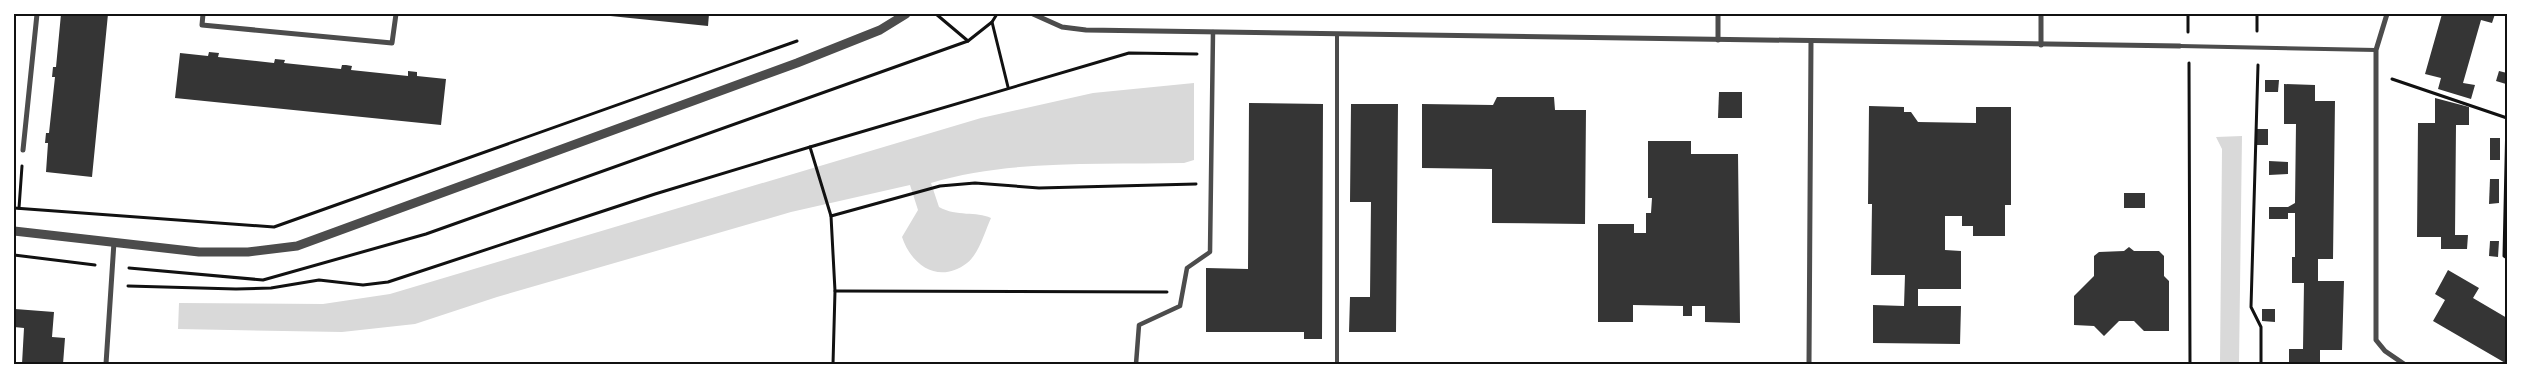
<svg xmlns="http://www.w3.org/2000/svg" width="2521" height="378" viewBox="0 0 2521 378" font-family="Helvetica,sans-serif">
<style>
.water{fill:#d9d9d9}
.building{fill:#353535}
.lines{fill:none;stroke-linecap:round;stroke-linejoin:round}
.path{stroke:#111;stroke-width:3}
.service{stroke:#4c4c4c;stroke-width:4}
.pedestrian{stroke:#4c4c4c;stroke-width:4.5}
.minor{stroke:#4c4c4c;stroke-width:5}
.tertiary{stroke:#4c4c4c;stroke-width:9}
.neatline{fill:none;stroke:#111;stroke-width:2}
</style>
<rect width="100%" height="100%" fill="#fff"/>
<g class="water">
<path d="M1194,83V160L1184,163C1103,165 1009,159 931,183L939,207C957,217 976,211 991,218C985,231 979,254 967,263C940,284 912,267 902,237L918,210L910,185L791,212L497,297L415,324L342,332L178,329L179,303L323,304L390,294L981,118L1093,93Z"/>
<path d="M2242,136L2239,364H2220L2222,149L2216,137Z"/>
</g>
<g class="building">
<path d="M61,14H108L92,177L46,172L48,143H45L46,133H49L55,77H52L53,67H56Z"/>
<path d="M591,14H709L708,26Z"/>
<path d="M2442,14H2495L2492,23L2481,20L2463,83L2475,85L2471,99L2438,89L2441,78L2425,74Z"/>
<path d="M209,52L219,53L218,57L274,63L275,59L285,60L284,63L341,69L342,65H346L352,66L351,70L408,76V71L417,72V76L446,79L441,125L175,98L180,53L208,56Z"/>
<path d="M2499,71L2507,73L2506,84L2496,81Z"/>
<path d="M2265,80H2279L2278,92H2265Z"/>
<path d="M2284,84L2315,85V101H2335L2333,259H2318V281H2344L2342,350H2320V362H2289V349H2303L2304,283H2292V257H2295V213H2288V219H2269V207H2288L2295,203L2296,124H2284Z"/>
<path d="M1719,92H1742V118H1718Z"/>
<path d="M1497,97H1554L1555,110H1586L1585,224L1492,223V169L1422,168V104L1493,105Z"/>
<path d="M2435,98L2469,107V125H2456L2455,235H2468L2467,249H2441V237H2417L2418,123H2435Z"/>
<path d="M1249,103L1323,104L1322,339H1304V332H1206V268L1248,269Z"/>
<path d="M1351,104H1398L1396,332H1349L1350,297H1370L1371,202H1350Z"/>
<path d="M1869,106L1904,107V112H1911L1918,122L1976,123V107H2011V205H2005V236H1973V226H1962V216H1945V250L1961,251V289H1918V306H1961L1960,344L1873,343V305L1904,306L1905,275H1871L1872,204H1868Z"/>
<rect x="2257" y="129" width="11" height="16"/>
<rect x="2490" y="138" width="10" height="22"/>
<path d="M1648,141H1691V154H1738L1740,323L1705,322V306H1692V316H1683V306L1633,305V322H1598V224H1634V233H1646V213H1651L1652,198H1648Z"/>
<path d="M2269,161L2288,162V174L2269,175Z"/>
<path d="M2490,179H2499V203L2489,204Z"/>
<rect x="2124" y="193" width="21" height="15"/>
<path d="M2490,241H2499L2498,257L2489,256Z"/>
<path d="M2129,247L2134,251H2159L2164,256V276L2169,281V331H2144L2134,321H2119L2104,336L2094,326L2074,325V296L2094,276V256L2099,252L2124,251Z"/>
<path d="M2448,270L2479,288L2473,298L2507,318V364L2433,321L2445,300L2435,294Z"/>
<path d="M15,309L54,312L52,337L65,338L63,364H22L24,328L14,327Z"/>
<path d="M2262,309H2275V322L2262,321Z"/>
</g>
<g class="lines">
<g class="path">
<path d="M936,14L968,41"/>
<path d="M2188,14V32"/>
<path d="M992,22L1008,87"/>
<path d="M2257,31V14"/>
<path d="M2189,63L2190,364"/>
<path d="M2258,65L2251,307L2261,327V364"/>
<path d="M2392,79L2507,118"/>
<path d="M2507,117L2504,256L2507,258"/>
<path d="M14,208L274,227L797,41"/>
<path d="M19,208L22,166"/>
<path d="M831,216L940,186L975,183L1039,188L1196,184"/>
<path d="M14,255L95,265"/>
<path d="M129,268L263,280L426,234L968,41L992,22L997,14"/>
<path d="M128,286L236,289L271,288L319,280L363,285L388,282L655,194L810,147"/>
<path d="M835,291L1167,292"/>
<path d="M833,364L835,291L831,216L810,147L1129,53L1197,54"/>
</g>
<g class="service">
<path d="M1337,34V364"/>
<path d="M2180,46L2376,50"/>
</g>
<path class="pedestrian" d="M1136,364L1139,325L1180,306L1187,268L1210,252L1213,32"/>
<g class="minor">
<path d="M203,14L202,25L392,43L396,14"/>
<path d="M1033,14L1062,27L1086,30L2180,46"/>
<path d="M2387,14L2376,50V340L2385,351L2404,364"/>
<path d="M1718,40V14"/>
<path d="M2041,45V14"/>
<path d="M23,150L37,14"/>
<path d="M106,364L114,242"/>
<path d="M1809,364L1811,41"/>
</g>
<path class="tertiary" d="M14,231L199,252H248L297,246L797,63L880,30L906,14"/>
</g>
<rect width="2521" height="378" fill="none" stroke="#ffffff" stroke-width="30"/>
<rect x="15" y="15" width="2491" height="348" class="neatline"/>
</svg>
